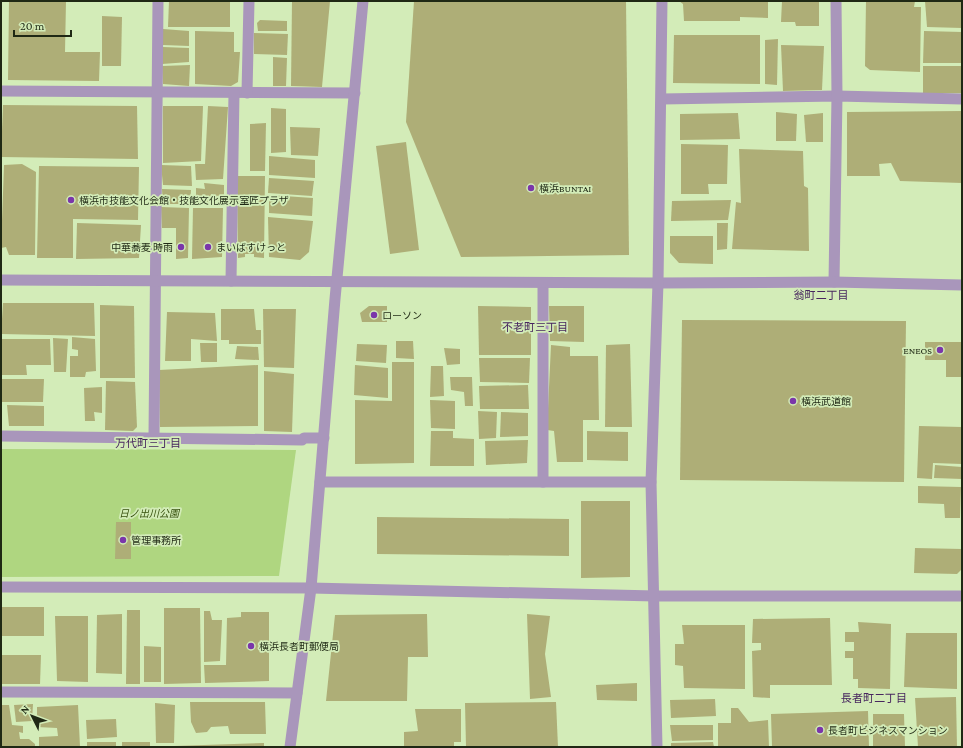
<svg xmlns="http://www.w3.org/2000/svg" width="963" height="748" viewBox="0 0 963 748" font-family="'Crimson Pro','Noto Sans JP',serif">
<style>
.green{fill:#afd680}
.building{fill:#aeae77}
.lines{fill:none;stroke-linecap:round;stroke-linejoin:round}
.minor{stroke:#a996bb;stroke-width:11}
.tertiary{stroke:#a996bb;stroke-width:11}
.poi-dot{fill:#7b36aa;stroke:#d3ecb8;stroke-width:1.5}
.labels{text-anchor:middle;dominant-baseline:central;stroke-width:3.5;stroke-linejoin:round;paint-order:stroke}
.poi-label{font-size:10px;fill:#1f2814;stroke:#d3ecb8;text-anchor:start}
.park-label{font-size:10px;font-style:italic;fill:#37500e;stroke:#d3ecb8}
.neighbourhood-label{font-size:11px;fill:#47265e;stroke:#d3ecb8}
</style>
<rect width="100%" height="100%" fill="#d3ecb8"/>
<path class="green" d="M1,449L296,450L279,576L1,577Z"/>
<g class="building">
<path d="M9,1H66L65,52H100L99,81L8,80Z"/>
<path d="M169,1H230V27H168Z"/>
<path d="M292,1H330L322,87L291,86Z"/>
<path d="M414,1H626L629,255L461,257L406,122Z"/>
<path d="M679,1H768V18L740,17V21H684L683,4Z"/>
<path d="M782,1H819V26H796L795,22H781Z"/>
<path d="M866,1H915L914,7H921L920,72L870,70L865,66Z"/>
<path d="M925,1H962V28L927,27Z"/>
<path d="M102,16L122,17L121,66H102Z"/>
<path d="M260,20L287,21V31H258L257,23Z"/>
<path d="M163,29L189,31V46L163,45Z"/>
<path d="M195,31L234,32V52H240L238,82L231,86L195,84Z"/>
<path d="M924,31L962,32V63H923Z"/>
<path d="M254,33L288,34L287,55L254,54Z"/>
<path d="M674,35H760V84L673,83Z"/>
<path d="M778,39L777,85L765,84V40Z"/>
<path d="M781,45L824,46L822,90L783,91Z"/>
<path d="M163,47L189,48V62L162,64Z"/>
<path d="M273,57L287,58L286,86H273Z"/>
<path d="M190,65L189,86L163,84L162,66Z"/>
<rect x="923" y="66" width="39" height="27"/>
<path d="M3,105L137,106L138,159L1,157Z"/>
<path d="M163,106H203L201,161L163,163Z"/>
<path d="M208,106L228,107L223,179L196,180L195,164H205Z"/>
<path d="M271,108L286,109V152L271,153Z"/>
<path d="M962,111V183L900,181L891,163L879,164L880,176H847V112Z"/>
<path d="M776,112L797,114L796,141H776Z"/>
<path d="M738,113L740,139L680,140V114Z"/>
<path d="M823,113V142H806L804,115Z"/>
<path d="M266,123L265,171H250V124Z"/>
<path d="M290,127L320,128L318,156L291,155Z"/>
<path d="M406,142L419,250L390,254L376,146Z"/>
<path d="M681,144L728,145L727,184H708L709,194H681Z"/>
<path d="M739,149L803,151L804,186L808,188L809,251L732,249L736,202L741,203Z"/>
<path d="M269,156L315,160V178L269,175Z"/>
<path d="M22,164L36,172L35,255H9L6,247L1,248L4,165Z"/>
<path d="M161,165L191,166L192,186L163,185Z"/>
<path d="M39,166L139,167L138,220L73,219V258H37Z"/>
<path d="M237,176H265L264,258L254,257V254H245V257L238,258Z"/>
<path d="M269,178L314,181L312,196L268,193Z"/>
<path d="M204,183L224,185V203L196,204V188L205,189Z"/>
<path d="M162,189L191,190L190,204H163Z"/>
<path d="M269,195L313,198L312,216L269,213Z"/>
<path d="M731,200L728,220L671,221L672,201Z"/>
<path d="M161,207L189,208L188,258L176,259V228H162Z"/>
<path d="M193,208H223L222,257L192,259Z"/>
<path d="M268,217L313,221L309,252L300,260L269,257Z"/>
<path d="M77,223L141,225L139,258L76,259Z"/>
<path d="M717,223H728L727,249L717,250Z"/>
<path d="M670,236H713V264L679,263L670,253Z"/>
<path d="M3,303H94L95,336L1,334Z"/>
<path d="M100,305L134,306L135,378H100Z"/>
<path d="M369,306H387V322H362L360,313Z"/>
<path d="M478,306L531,307V355H479Z"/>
<path d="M549,306H584V342L550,341Z"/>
<path d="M221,309H254L256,330H261V344H229V340H221Z"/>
<path d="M263,309H296L294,368L264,367Z"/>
<path d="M167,312L215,313L217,341L191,339V361H165Z"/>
<path d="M682,320L906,321L904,482L680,480Z"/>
<path d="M72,337L95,339L96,371L86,372L85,377H70V356H78V350L72,349Z"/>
<path d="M53,338L68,339L66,372H54Z"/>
<path d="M1,339H50L51,365H26L27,375H1Z"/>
<path d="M396,341H413L414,359L396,358Z"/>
<path d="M925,342H962L961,377H946V360H925Z"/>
<path d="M200,343H217V362H201Z"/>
<path d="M357,344L387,345L386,363L356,361Z"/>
<path d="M630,344L632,427H605L606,345Z"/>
<path d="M551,345L570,347V356H598L599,420H583V462H557L554,431L547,430Z"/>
<path d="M237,346L258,347L259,360L235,359Z"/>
<path d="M444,348L460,349V364L447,365Z"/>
<path d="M479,358H530L529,383L480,382Z"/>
<path d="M392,362H414V463L355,464V400L392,401Z"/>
<path d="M258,365V426L160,427L159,370Z"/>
<path d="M355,365L388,368V398L354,395Z"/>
<path d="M431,366H443L444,396L430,397Z"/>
<path d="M264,371L294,374L292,432L264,431Z"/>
<path d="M450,377H472L473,406H465L464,392L451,390Z"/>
<path d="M1,379H44L43,402H1Z"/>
<path d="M106,381L135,382L137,427L133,431L105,430Z"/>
<path d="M528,385L529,409H480L479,386Z"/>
<path d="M102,387V413L94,412L95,421H85L84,388Z"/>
<path d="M430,400L455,401V429L431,428Z"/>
<path d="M7,405L44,406V426H9Z"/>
<path d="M478,411L497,412L496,438L479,439Z"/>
<path d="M501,412L528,413V436L500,437Z"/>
<path d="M919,426L962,427V464L933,463L932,479L917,478Z"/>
<path d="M431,431H453V438L474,439V466H430Z"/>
<path d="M587,431L628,432V461L587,460Z"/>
<path d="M528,440L527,463L486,465L485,441Z"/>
<path d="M935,465L962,467V479L934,478Z"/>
<path d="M918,486L961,487L960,518H945L944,504L918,503Z"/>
<path d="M581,501H630V577L581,578Z"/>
<path d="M377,517L569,519V556L377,554Z"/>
<path d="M116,522H131V559H115Z"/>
<path d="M915,548L962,549V569L957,574L914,573Z"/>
<rect x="1" y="607" width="43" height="29"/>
<path d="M164,608H200L201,683L164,684Z"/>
<path d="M127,610H140V684H126Z"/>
<path d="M204,611H210L212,620H222L220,661L204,662Z"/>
<path d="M241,612H269V681L205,683L204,665H226L227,618L241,617Z"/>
<path d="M122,614V674L96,673L97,615Z"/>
<path d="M427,614L428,657H408L407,701H326L335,615Z"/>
<path d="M527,614L550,616L545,654L551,697L530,699Z"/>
<path d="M55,616H88V682L57,681Z"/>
<path d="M830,618L832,685H770V698L753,697L752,651L761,650V643H752L753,619Z"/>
<path d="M858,622L891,624L890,689L858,688V679H853V658H845V651H854V642H845V632H859Z"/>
<path d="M682,625H745V689L684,688L683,666L675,665V644H684Z"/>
<path d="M906,633H957V689L904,687Z"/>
<path d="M144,646L161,647V682H144Z"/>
<path d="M1,655H41L40,684H1Z"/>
<path d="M637,683V701L597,700L596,685Z"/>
<path d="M956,697L957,747H918L915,698Z"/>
<path d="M715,699L716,716L671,718L670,700Z"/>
<path d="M190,702H265L266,734H230L228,726L211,727L207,732L196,733L191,722Z"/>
<path d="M556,702L558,747H466L465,703Z"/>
<path d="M155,703L175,705L174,743H156Z"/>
<path d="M33,704L32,721L16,722L14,705Z"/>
<path d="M1,705H9L12,725L23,726V733L19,732L20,739H29L35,744V747H1Z"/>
<path d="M78,705L80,747H39V737L58,736L57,728L37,727V707Z"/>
<path d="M731,708H738L749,722L768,720L769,747H718V723H731Z"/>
<path d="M415,709H461V742H454V747H404V732L418,731Z"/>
<path d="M868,711L869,747H772L771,714Z"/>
<path d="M873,714H904L905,747H873Z"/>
<path d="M116,719L117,737L87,739L86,720Z"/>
<path d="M670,725H713V740L672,741Z"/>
<rect x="87" y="742" width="29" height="5"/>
<rect x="122" y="742" width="28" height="5"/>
<path d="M713,742L714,747H671V743Z"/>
<path d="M264,743V747H174V746Z"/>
</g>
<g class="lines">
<g class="minor">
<path d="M1,91L355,93"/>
<path d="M247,93L249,1"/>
<path d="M662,99L837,96L962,99"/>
<path d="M231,281L234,93"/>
<path d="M834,282L837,96L836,1"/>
<path d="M1,436L302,440L304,438H324"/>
<path d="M154,437L158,1"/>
<path d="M543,482V283"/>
<path d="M1,692L297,693"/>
</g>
<g class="tertiary">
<path d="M1,280L658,283L834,282L962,285"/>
<path d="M320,482H651"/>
<path d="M1,587L311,588L655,596H962"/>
<path d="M290,747L311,588L335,299L363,1"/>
<path d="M657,747L651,482L658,283L662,1"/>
</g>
</g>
<g class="poi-dot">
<circle cx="531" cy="188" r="4"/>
<circle cx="71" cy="200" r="4"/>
<circle cx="181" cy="247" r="4"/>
<circle cx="208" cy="247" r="4"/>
<circle cx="374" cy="315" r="4"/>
<circle cx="940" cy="350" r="4"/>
<circle cx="793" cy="401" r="4"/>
<circle cx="123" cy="540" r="4"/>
<circle cx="251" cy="646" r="4"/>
<circle cx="820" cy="730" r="4"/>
</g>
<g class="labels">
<g class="poi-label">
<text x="539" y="188">横浜BUNTAI</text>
<text x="79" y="200">横浜市技能文化会館・技能文化展示室匠プラザ</text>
<text x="173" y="247" text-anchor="end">中華蕎麦 時雨</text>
<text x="216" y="247">まいばすけっと</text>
<text x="382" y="315">ローソン</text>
<text x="932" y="350" text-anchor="end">ENEOS</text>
<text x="801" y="401">横浜武道館</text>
<text x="131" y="540">管理事務所</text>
<text x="259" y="646">横浜長者町郵便局</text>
<text x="828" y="730">長者町ビジネスマンション</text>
</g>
<g class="park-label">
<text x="149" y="513">日ノ出川公園</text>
</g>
<g class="neighbourhood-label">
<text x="821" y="295">翁町二丁目</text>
<text x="535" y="327">不老町三丁目</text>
<text x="148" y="443">万代町三丁目</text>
<text x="874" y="698">長者町二丁目</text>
</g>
</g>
<rect width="963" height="748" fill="none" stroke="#1f2814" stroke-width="4"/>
<g transform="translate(32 716) rotate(312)" stroke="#d3ecb8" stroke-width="3" paint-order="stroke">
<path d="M0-3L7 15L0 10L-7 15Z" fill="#1f2814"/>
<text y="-6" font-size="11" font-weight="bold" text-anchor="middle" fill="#1f2814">N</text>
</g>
<path d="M14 30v6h57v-6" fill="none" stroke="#1f2814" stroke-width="2"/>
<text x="20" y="30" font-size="12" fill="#1f2814" stroke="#d3ecb8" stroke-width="3" paint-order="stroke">20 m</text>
</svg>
